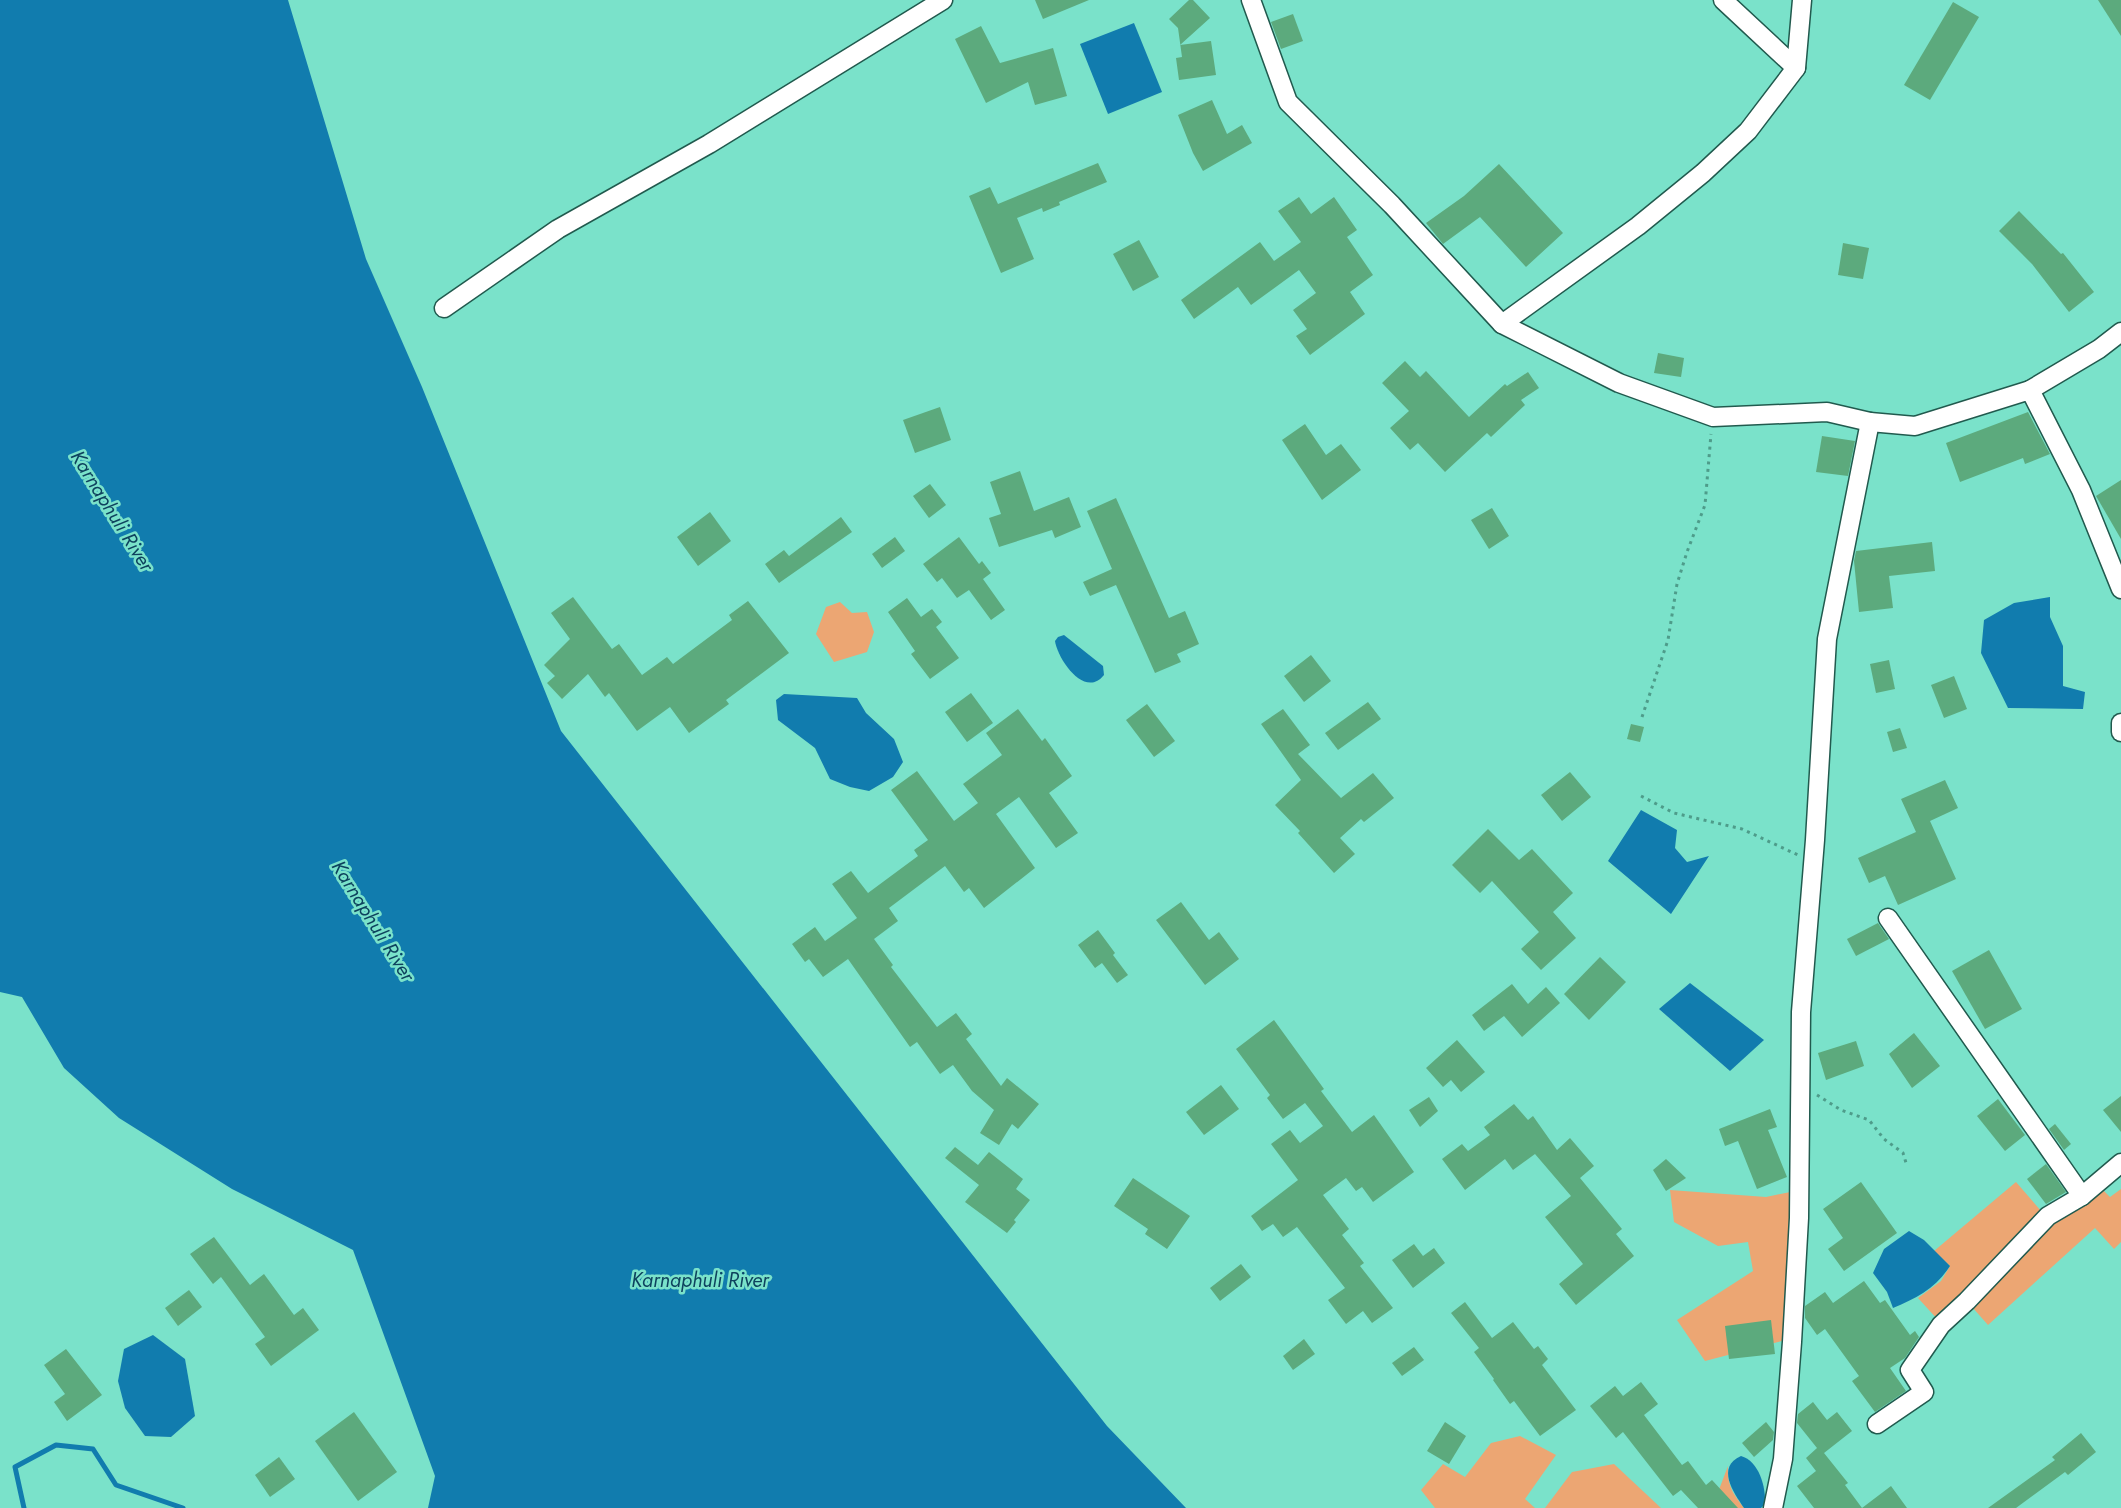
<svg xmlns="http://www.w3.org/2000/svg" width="2121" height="1508" viewBox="0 0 2121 1508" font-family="Jost,sans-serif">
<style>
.green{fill:#eca673}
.water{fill:#117cae}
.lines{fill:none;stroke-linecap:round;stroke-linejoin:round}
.stream{stroke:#117cae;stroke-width:5}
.building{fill:#5caa7d}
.minor-casing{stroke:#215a4e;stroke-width:21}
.path{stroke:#4e9c8a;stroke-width:3;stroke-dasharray:3 4.5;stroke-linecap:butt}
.minor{stroke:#fff;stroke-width:18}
.labels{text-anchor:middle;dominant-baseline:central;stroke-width:5;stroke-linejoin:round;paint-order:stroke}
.water-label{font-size:20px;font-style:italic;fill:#0e425e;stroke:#7ae2ca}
</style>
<rect width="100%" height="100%" fill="#7ae2ca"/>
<g class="green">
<path d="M840,602L852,613L867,612L874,632L867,652L834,662L816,634L826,607Z"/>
<path d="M2016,1182L2048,1219L2095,1182L2110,1197L2121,1189V1242L2114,1249L2095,1228L1988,1325L1965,1299L1939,1321L1918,1298L1941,1281L1950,1266L1934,1251Z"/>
<path d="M1670,1190L1766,1197L1800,1190L1793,1338L1705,1361L1677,1320L1753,1271L1748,1242L1718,1246L1674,1222Z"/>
<path d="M1520,1436L1556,1455L1525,1499L1535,1508H1435L1421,1490L1443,1464L1465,1477L1491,1443Z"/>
<path d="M1614,1464L1661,1508H1545L1572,1472Z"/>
<path d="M1728,1466C1727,1486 1733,1493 1744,1508H1712Z"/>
</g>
<g class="water">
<path d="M0,0H288L366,259L422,387L561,731L1107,1426L1186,1508H428L435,1476L353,1250L232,1189L119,1118L64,1068L22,997L0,992Z"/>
<path d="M1134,23L1162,92L1108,114L1080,44Z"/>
<path d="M2050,597V617L2063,646V686L2085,692L2083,709L2008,708L1981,653L1984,620L2014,603Z"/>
<path d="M1064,635L1103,666L1104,675C1085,699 1058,660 1055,641L1058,637Z"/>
<path d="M784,694L857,698L866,713L894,739L903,762L893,777L869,791L850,787L830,779L815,748L778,720L776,700Z"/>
<path d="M1641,810L1677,830L1675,848L1687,862L1709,856L1671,914L1608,861Z"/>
<path d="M1690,983L1764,1040L1730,1071L1659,1009Z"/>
<path d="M1909,1231L1924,1240L1950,1266C1936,1288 1917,1298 1893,1308L1887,1292L1873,1273L1884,1249Z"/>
<path d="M153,1335L185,1359L195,1416L171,1437L145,1436L125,1408L118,1381L124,1349Z"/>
<path d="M1741,1456C1759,1461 1766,1487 1765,1504L1761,1508H1744C1733,1492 1716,1467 1741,1456Z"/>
</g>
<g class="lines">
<path class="stream" d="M24,1508L15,1467L56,1445L93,1449L116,1485L183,1508"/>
</g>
<g class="building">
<path d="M1035,0H1089L1043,19Z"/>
<path d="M1189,0H1193L1210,18L1180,45L1211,41L1216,75L1179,80L1176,58L1182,57L1178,28L1169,19Z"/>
<path d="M2098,0H2121V36Z"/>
<path d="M1953,2L1979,17L1930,100L1904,85Z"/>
<path d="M1293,14L1303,41L1281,49L1271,22Z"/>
<path d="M981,26L1000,63L1053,48L1067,96L1035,105L1028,82L986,103L955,39Z"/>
<path d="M1212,100L1227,134L1242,125L1252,143L1203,171L1193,153L1178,115Z"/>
<path d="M1098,163L1107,182L1059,202L1060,205L1043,212L1042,208L1017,218L1034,259L1001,273L969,196L990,187L998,204Z"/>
<path d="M1499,164L1563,233L1526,267L1480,217L1443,244L1426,223L1464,196Z"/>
<path d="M1299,197L1311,214L1334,197L1357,230L1347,237L1373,275L1350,292L1365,314L1310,355L1296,336L1307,329L1293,310L1316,293L1299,270L1251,305L1238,287L1194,319L1181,300L1260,242L1274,261L1301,242L1278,211Z"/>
<path d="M2019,211L2061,254L2063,253L2094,292L2069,312L2032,264L1999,231Z"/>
<path d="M1139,240L1159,277L1133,291L1113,254Z"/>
<path d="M1843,243L1869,248L1863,279L1838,275Z"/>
<path d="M1658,353L1684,358L1681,377L1654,373Z"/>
<path d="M1405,361L1420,377L1426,371L1469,417L1505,384L1507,386L1528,372L1539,388L1521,400L1525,405L1491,437L1487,433L1445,472L1418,443L1410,450L1390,428L1409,411L1382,383Z"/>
<path d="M940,407L951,440L915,453L903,420Z"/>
<path d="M2028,412L2050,454L2025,464L2023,458L1960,482L1946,443Z"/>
<path d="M1305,424L1326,455L1341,444L1361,470L1322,500L1282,440Z"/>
<path d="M1822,436L1855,441L1848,476L1816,472Z"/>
<path d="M1020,471L1034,511L1069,497L1081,527L1055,538L1052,530L999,547L989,518L1001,514L990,482Z"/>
<path d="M2121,480V539L2096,496Z"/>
<path d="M930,484L946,505L929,518L913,496Z"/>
<path d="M1116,498L1169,618L1185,611L1199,644L1177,654L1181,662L1155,673L1116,585L1090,596L1083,582L1112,569L1087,511Z"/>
<path d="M1492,508L1509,536L1489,549L1471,520Z"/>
<path d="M710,512L731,541L698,566L677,537Z"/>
<path d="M841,517L852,532L779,583L765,564L784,550L789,556Z"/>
<path d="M895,537L905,551L882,568L872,554Z"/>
<path d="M959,537L979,564L982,561L991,573L983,579L1005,610L991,620L969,590L957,598L942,578L937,582L923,564Z"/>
<path d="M1932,542L1935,571L1889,576L1893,608L1859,612L1854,561L1856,551Z"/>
<path d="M573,597L612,649L619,644L642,675L667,657L673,664L732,620L729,615L748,601L789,653L726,700L729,704L689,733L670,707L637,731L609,693L605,697L588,674L562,699L547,683L555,676L544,665L570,639L551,613Z"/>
<path d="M907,598L921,617L932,609L942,622L936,627L959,658L930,679L911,654L915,651L888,612Z"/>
<path d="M1311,655L1331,681L1304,702L1284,676Z"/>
<path d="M1889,660L1895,689L1876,693L1870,664Z"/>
<path d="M1954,676L1967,709L1944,718L1931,685Z"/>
<path d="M971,693L993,723L967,742L945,712Z"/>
<path d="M1368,702L1381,719L1338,750L1325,733Z"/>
<path d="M1147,704L1175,741L1154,757L1126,720Z"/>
<path d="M1018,709L1042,741L1045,738L1072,776L1049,793L1078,833L1056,848L1019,797L996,814L1035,868L984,908L969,888L964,892L945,866L889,908L898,921L874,939L893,965L891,967L937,1027L956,1013L972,1034L966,1039L1001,1086L1007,1078L1039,1104L1018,1129L1012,1124L999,1145L980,1133L994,1110L972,1091L953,1065L940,1074L917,1042L910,1047L848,959L823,977L809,959L805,962L792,944L815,927L825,941L857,918L832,884L851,871L868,893L918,856L914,850L928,840L891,790L917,771L954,821L978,803L963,784L1002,755L986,733Z"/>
<path d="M1283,709L1310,745L1298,754L1341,798L1373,773L1394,798L1364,822L1361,819L1340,838L1355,854L1334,873L1298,833L1300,831L1275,805L1301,780L1261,724Z"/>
<path d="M1631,724L1644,727L1640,742L1627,739Z"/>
<path d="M1900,728L1907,748L1893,752L1887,732Z"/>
<path d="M1570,772L1591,797L1562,821L1541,795Z"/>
<path d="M1945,780L1958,808L1930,821L1956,879L1898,905L1885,876L1869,883L1858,858L1916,832L1901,799Z"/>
<path d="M1488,829L1519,860L1532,849L1573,893L1553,912L1576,938L1541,970L1521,949L1539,932L1492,881L1480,893L1452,865Z"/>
<path d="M1181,902L1209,940L1219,932L1239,959L1205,985L1156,920Z"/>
<path d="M1878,923L1889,939L1856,956L1847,939Z"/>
<path d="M1098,930L1115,953L1113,955L1128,975L1117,983L1102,963L1095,968L1078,945Z"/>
<path d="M1989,950L2022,1009L1985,1029L1952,971Z"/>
<path d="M1600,957L1626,982L1589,1020L1564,994Z"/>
<path d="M1512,984L1528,1004L1546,987L1560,1003L1522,1037L1504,1016L1484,1031L1472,1015Z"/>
<path d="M1274,1020L1324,1089L1321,1091L1352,1132L1374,1115L1414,1172L1373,1202L1362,1187L1356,1191L1346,1178L1323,1195L1349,1229L1342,1235L1364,1263L1360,1266L1393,1308L1372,1323L1363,1311L1346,1324L1328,1300L1345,1288L1297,1227L1283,1237L1273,1224L1262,1231L1251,1216L1298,1180L1271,1144L1290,1130L1300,1143L1323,1126L1305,1103L1283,1119L1267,1098L1270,1095L1236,1049Z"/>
<path d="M1914,1033L1940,1066L1912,1088L1889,1054Z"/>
<path d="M1457,1040L1485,1072L1461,1092L1451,1080L1443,1087L1426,1068Z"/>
<path d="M1856,1041L1864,1066L1826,1080L1818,1053Z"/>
<path d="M1221,1085L1239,1109L1204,1135L1186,1112Z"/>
<path d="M2121,1096V1132L2103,1110Z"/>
<path d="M1429,1097L1438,1111L1420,1127L1409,1110Z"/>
<path d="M1998,1099L2025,1135L2005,1151L1977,1116Z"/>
<path d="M1514,1104L1528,1120L1533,1116L1557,1150L1570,1138L1594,1166L1580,1178L1622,1229L1616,1234L1634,1256L1576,1305L1559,1284L1583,1264L1545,1217L1571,1196L1535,1154L1513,1170L1505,1159L1465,1190L1442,1159L1462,1144L1468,1151L1490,1135L1484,1127Z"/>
<path d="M1770,1109L1777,1127L1768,1130L1787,1177L1757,1189L1738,1141L1725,1146L1719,1129Z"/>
<path d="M2055,1124L2071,1144L2064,1150L2049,1129Z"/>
<path d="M955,1147L978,1165L989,1152L1023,1179L1016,1189L1030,1200L1014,1220L1016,1222L1007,1233L965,1202L979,1185L945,1158Z"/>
<path d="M1666,1159L1686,1178L1666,1191L1653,1170Z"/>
<path d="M2046,1164L2066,1192L2046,1204L2027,1179Z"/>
<path d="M1133,1178L1190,1216L1167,1249L1145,1234L1148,1229L1114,1206Z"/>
<path d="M1861,1182L1897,1233L1844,1271L1828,1249L1843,1238L1823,1209Z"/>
<path d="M214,1237L250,1285L264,1274L294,1315L303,1308L319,1330L271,1366L255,1344L265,1337L221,1277L213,1284L190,1254Z"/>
<path d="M1414,1244L1423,1256L1434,1248L1445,1263L1413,1288L1392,1260Z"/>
<path d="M1241,1264L1251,1277L1220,1301L1210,1288Z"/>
<path d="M1864,1281L1880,1303L1885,1300L1910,1335L1915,1331L1919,1337L1905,1358L1890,1368L1906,1391L1875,1412L1852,1381L1859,1376L1825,1329L1817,1335L1805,1318V1306L1825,1292L1833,1303Z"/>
<path d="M189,1290L202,1307L178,1326L165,1308Z"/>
<path d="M1465,1302L1492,1338L1513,1322L1534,1349L1538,1346L1548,1359L1542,1365L1576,1410L1540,1436L1514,1401L1510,1404L1493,1380L1494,1379L1474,1352L1479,1348L1451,1313Z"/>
<path d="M1771,1320L1775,1354L1729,1359L1725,1326Z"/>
<path d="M1304,1339L1315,1354L1293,1370L1283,1356Z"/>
<path d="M1414,1347L1424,1360L1402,1376L1392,1363Z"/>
<path d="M66,1349L102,1395L67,1421L54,1402L65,1394L44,1365Z"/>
<path d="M1641,1382L1658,1404L1644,1415L1682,1465L1688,1461L1706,1485L1712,1480L1738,1508H1698L1681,1490L1673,1496L1623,1432L1616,1438L1590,1406L1615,1386L1623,1396Z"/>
<path d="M1813,1402L1827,1420L1837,1412L1852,1431L1824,1453L1848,1483L1845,1485L1862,1508L1891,1486L1907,1508H1814L1797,1486L1816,1471L1806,1458L1817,1448L1797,1423L1798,1414Z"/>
<path d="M354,1412L397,1472L358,1501L315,1441Z"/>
<path d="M1445,1422L1466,1436L1449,1464L1427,1451Z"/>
<path d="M1766,1422L1774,1432L1773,1440L1754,1457L1742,1443Z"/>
<path d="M2081,1433L2096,1452L2068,1475L2065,1472L2016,1508H1988L2055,1460L2052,1457Z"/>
<path d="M279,1457L295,1479L270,1497L255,1475Z"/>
</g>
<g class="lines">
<defs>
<g id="minor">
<path d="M1251,0L1288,102L1392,205L1502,324L1619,383L1713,417L1827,412L1870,422"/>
<path d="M1723,0L1796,68"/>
<path d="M444,308L558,229L709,144L943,0"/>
<path d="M1502,324L1638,226L1703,173L1748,131L1796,68L1802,0"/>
<path d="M2030,390L2099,349L2121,332"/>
<path d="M2121,723V732"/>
<path d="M1888,918L2082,1196"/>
<path d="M1877,1424L1924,1392L1910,1370L1941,1325L1967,1301L2048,1216L2082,1196L2121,1163"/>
<path d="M1773,1508L1783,1459L1792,1342L1799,1218L1801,1012L1815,840L1827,639L1870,422L1915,426L2030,390L2081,490L2121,589"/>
</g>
</defs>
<use href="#minor" class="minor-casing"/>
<g class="path">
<path d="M1642,717L1668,640L1677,584L1687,552L1705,505L1711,434"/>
<path d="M1641,796L1674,813L1742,829L1798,855"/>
<path d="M1817,1095L1841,1110L1869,1120L1884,1139L1903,1153L1907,1166"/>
</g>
<use href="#minor" class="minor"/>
</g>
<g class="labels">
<g class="water-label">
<text transform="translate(112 511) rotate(58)">Karnaphuli River</text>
<text transform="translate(373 921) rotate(58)">Karnaphuli River</text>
<text x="700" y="1280">Karnaphuli River</text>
</g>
</g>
</svg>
